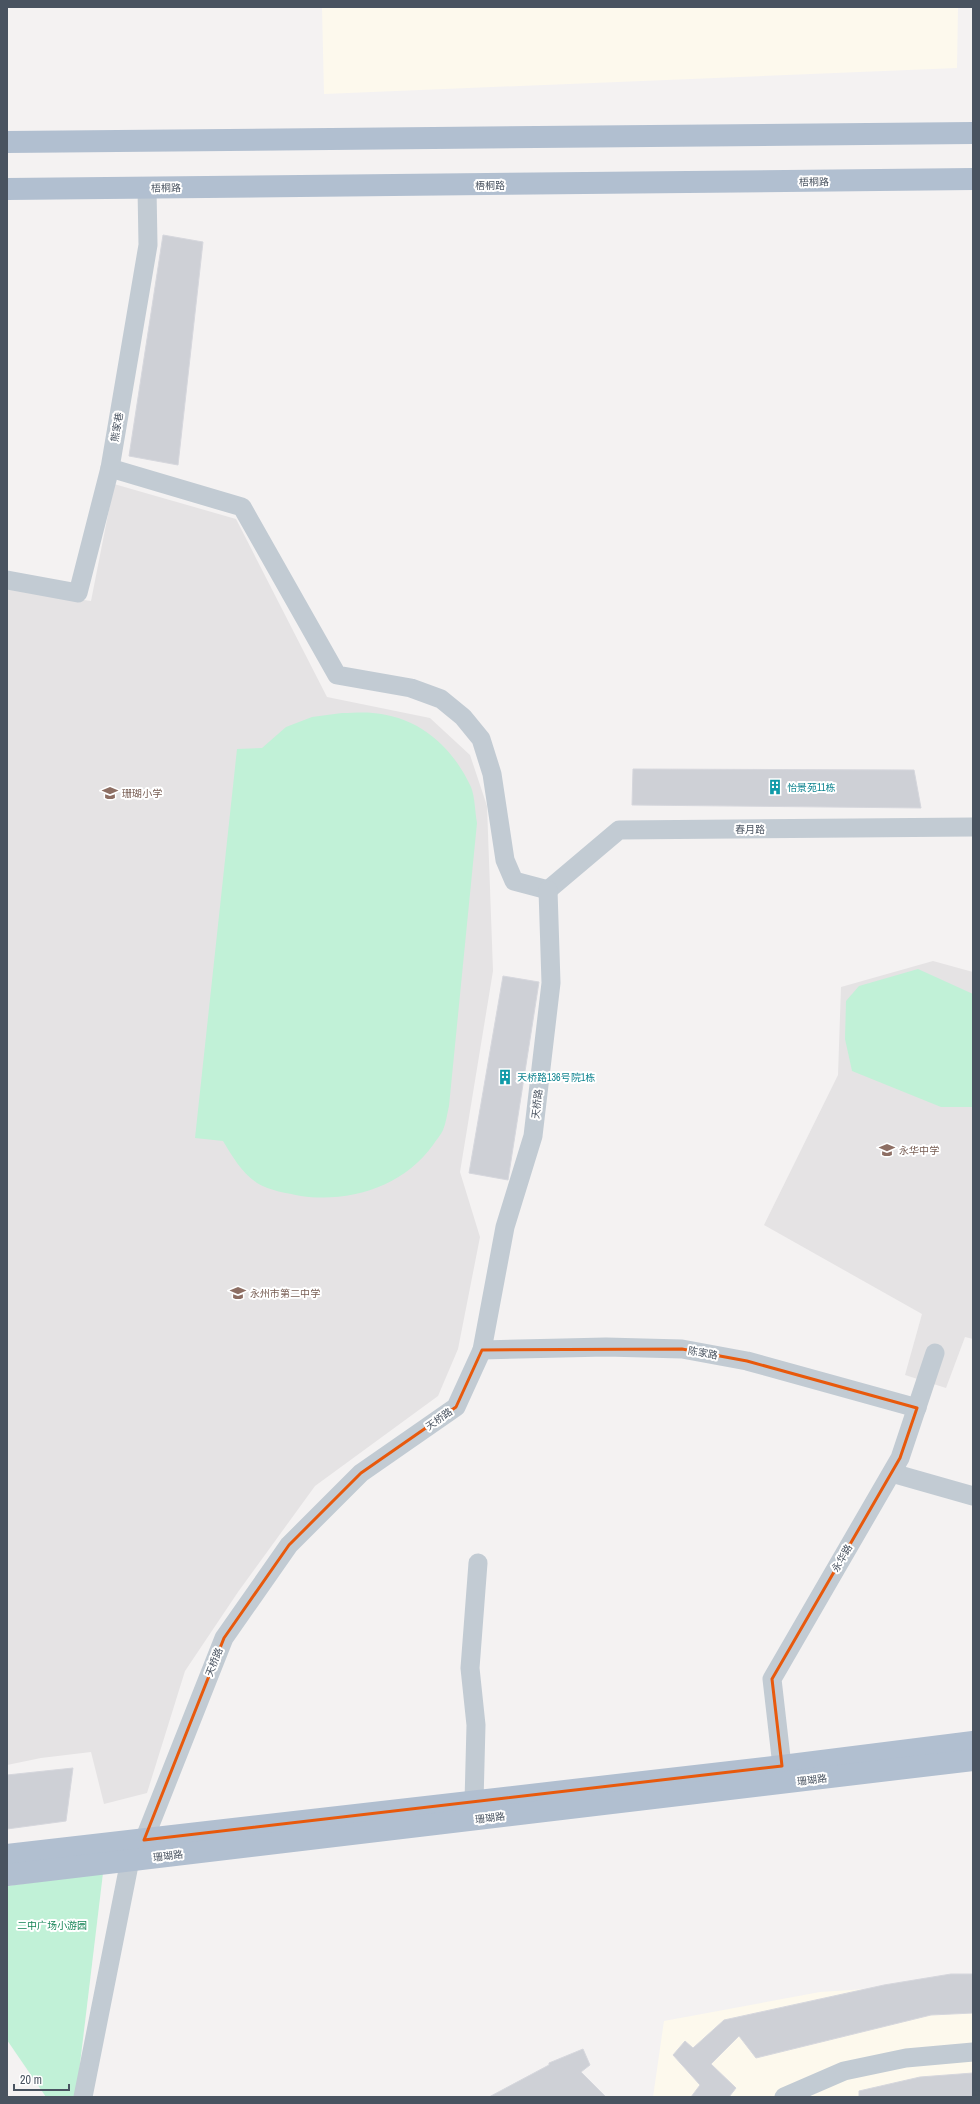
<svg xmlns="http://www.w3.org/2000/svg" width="980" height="2104" viewBox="0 0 980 2104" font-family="'Archivo Narrow','Noto Sans SC',sans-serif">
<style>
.commercial{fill:#fdf9ed}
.education{fill:#e5e3e4}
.green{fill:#c1f1d7}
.building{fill:#ced0d6;stroke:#d6d7dd}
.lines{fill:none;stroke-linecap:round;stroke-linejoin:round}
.minor{stroke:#c2cbd3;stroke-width:19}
.major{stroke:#b1bfd0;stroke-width:22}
.marked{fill:none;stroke:#e8590c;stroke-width:3;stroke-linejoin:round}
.labels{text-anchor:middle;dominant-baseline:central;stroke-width:4;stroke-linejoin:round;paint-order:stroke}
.street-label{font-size:10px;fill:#495360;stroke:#fff}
.culture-label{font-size:10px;fill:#0d838f;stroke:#fff;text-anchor:start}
.education-label{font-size:10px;fill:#785e54;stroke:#fff;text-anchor:start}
.park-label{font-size:10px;fill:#168456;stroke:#fff}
</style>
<rect width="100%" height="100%" fill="#f4f2f2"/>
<g class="commercial">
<path d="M322,7H958L957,68L324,94Z"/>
<path d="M973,1982V2097H653L664,2021L820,1992Z"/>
</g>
<g class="education">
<path d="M114,484L236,519L327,697L430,718L470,755L487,806L493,971L460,1172L480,1237L458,1349L438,1396L315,1486L238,1592L185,1671L147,1793L104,1804L91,1752L41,1758L7,1765V589L91,601Z"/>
<path d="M933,961L973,972V1339L965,1337L946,1388L905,1375L922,1314L764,1225L838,1075L841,987Z"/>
</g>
<g class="green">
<path d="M342,713C353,713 363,712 373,713C419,717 452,746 471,787C475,797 475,812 477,823L449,1106C447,1114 446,1123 443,1130C441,1135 436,1140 433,1145C404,1186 350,1203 301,1196C287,1193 270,1191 257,1183C242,1173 232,1156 223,1141L195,1138L237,749L262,748L286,727L312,717Z"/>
<path d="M918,969L973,994V1107H941L852,1071L845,1039L846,1001L859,986Z"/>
<path d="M103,1873L76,2097H46L7,2040V1886Z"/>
</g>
<g class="building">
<path d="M163,235L203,242L178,465L129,456Z"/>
<path d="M633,769L914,770L921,808L632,805Z"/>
<path d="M503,976L539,982L508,1180L469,1173Z"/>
<path d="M73,1768L66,1821L7,1829V1775Z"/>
<path d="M951,1974H973V2013L931,2015L756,2058L739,2036L711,2064L736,2088L729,2097H691L700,2085L673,2055L685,2041L693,2048L724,2020L884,1985Z"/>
<path d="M583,2049L590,2065L581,2072L606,2097H489L549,2065V2063Z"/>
<path d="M973,2073V2097H859V2091L920,2077Z"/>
</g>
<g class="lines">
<g class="minor">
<path d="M110,468L242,507L337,675L411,688L441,699L463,717L481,739L492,774L505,860L514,881L548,890"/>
<path d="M7,580L78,593L110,468L148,245L147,188"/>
<path d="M548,890L619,830L973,827"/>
<path d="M482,1350L606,1347L682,1349L747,1361L917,1408"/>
<path d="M892,1473L973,1496"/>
<path d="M782,1766L772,1679L900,1458L935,1353"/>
<path d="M474,1802L476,1725L470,1668L478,1563"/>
<path d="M144,1840L224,1638L289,1545L361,1473L456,1407L482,1350L505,1227L533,1136L551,983L548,890"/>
<path d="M83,2097L130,1860"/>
<path d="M784,2097L844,2071L906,2058L973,2052"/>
</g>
<g class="major">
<path d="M7,142L973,133"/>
<path d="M7,189L973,179"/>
<path d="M7,1855L782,1766L973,1742"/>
<path d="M7,1875L973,1760"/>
</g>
</g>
<path class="marked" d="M682,1349L747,1361L917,1408L900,1458L772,1679L782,1766L144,1840L224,1638L289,1545L361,1473L456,1407L482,1350Z"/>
<defs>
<symbol id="building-bare" viewBox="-9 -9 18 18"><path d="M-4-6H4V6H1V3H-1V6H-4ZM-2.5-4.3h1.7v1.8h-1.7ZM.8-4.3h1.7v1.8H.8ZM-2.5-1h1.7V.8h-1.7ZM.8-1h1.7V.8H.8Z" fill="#0f9aa8" stroke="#fff" stroke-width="2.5" paint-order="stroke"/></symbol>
<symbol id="school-bare" viewBox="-9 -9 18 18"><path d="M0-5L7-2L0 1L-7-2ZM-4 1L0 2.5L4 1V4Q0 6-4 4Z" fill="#8d6e63" stroke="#fff" stroke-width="2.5" paint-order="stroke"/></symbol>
</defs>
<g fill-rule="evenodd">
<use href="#building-bare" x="764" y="776" width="22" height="22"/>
<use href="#school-bare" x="99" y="782" width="22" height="22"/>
<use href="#building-bare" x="494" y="1066" width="22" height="22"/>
<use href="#school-bare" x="876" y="1139" width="22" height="22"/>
<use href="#school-bare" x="227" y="1282" width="22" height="22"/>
</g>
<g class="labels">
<g class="street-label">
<text transform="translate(814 182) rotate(-1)">梧桐路</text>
<text x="490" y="185">梧桐路</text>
<text transform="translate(166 188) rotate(-1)">梧桐路</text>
<text transform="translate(117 427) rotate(-80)">熊家巷</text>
<text x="750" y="829">春月路</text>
<text transform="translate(537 1104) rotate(-83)">天桥路</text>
<text transform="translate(703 1353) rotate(10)">陈家路</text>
<text transform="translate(439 1419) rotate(-35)">天桥路</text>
<text transform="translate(842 1558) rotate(-60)">永华路</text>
<text transform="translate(214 1662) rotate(-68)">天桥路</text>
<text transform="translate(812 1780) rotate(-7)">珊瑚路</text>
<text transform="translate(490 1818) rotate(-7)">珊瑚路</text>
<text transform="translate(168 1856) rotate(-7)">珊瑚路</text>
</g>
<g class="culture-label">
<text x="787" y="787">怡景苑11栋</text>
<text x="517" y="1077">天桥路136号院1栋</text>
</g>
<g class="education-label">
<text x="122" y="793">珊瑚小学</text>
<text x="899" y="1150">永华中学</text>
<text x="250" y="1293">永州市第二中学</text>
</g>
<g class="park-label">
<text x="52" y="1925">二中广场小游园</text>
</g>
</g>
<rect width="980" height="2104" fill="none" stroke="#495360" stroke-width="16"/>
<path d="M14 2084v6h55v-6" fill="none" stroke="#495360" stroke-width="2"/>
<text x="20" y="2084" font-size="12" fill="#495360" stroke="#ffffff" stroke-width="3" paint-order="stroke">20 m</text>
</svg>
